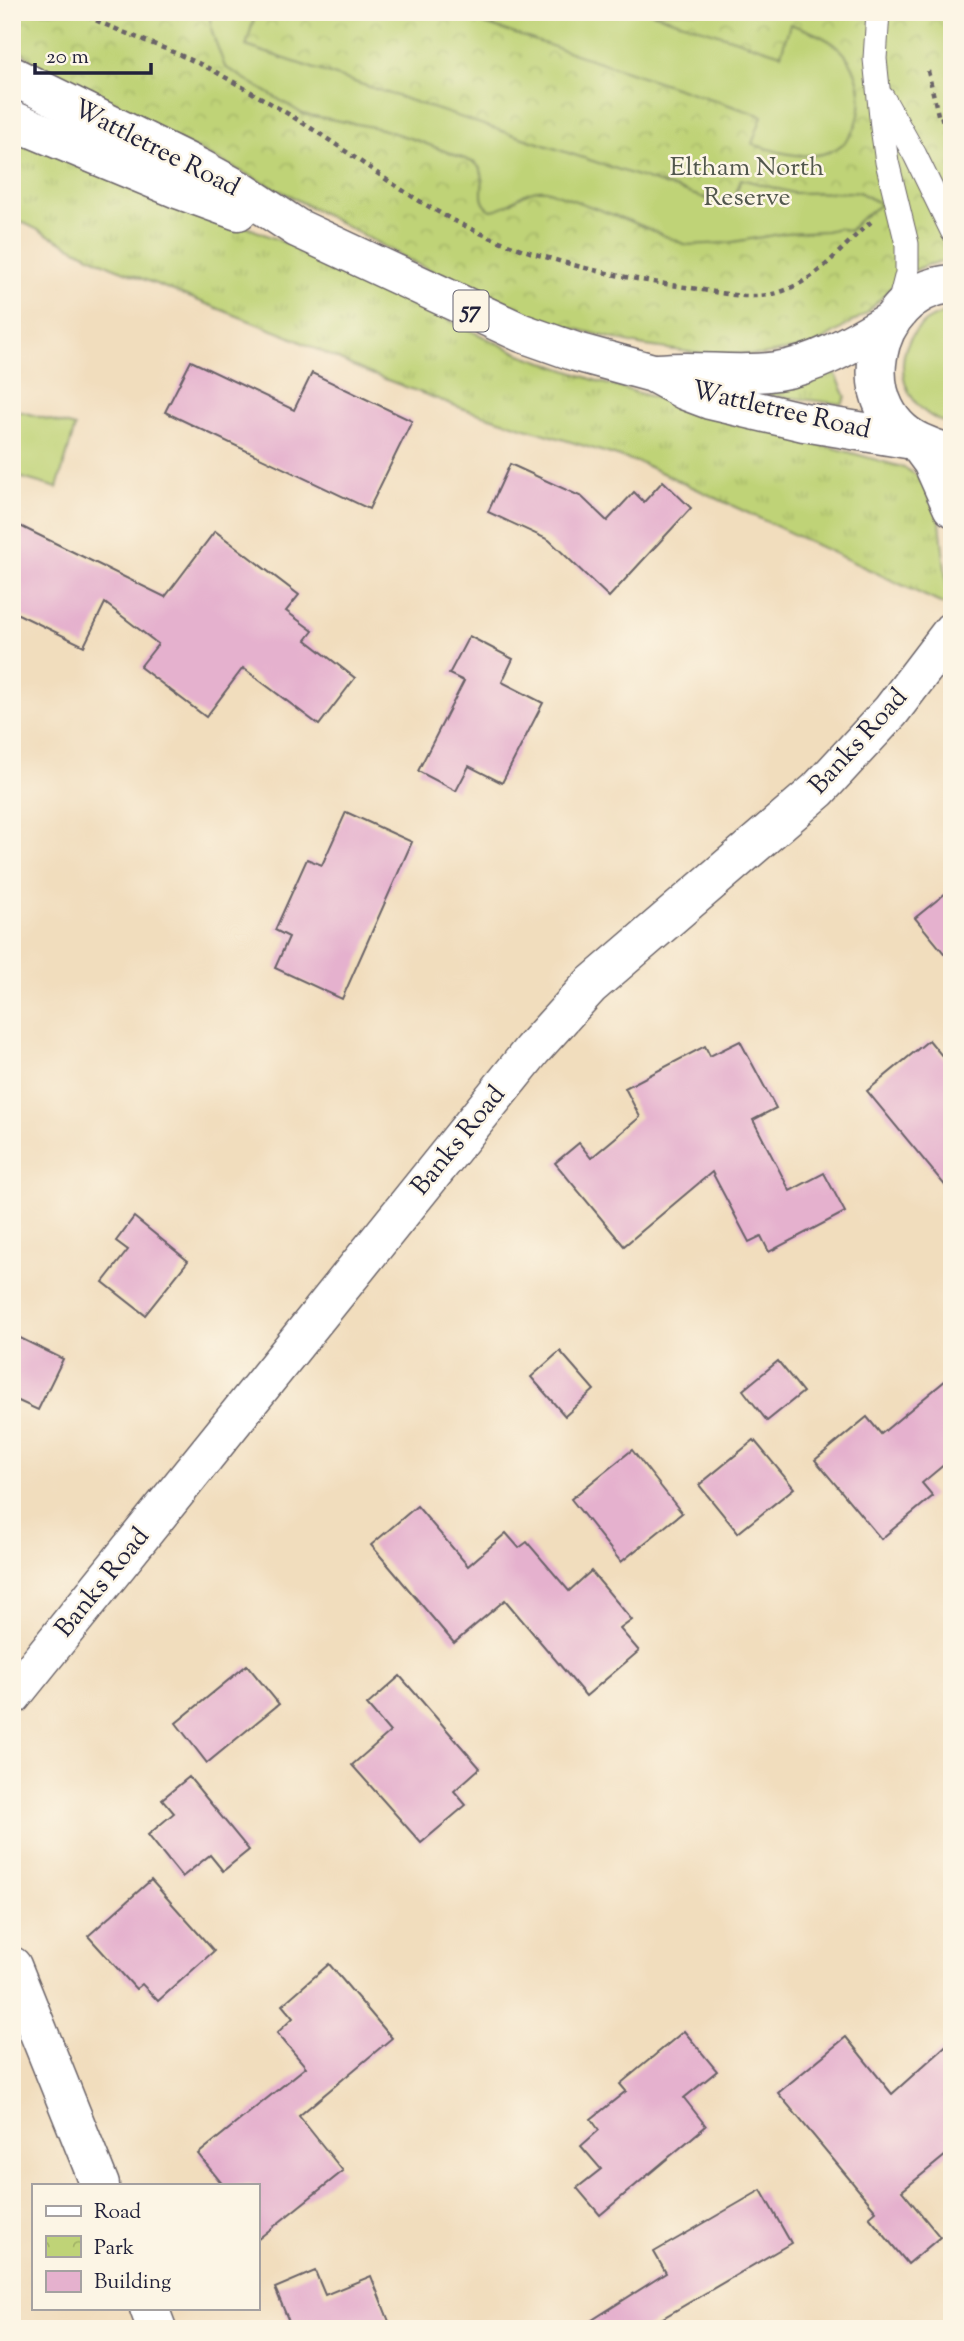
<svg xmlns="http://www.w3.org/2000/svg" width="964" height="2341" viewBox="0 0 964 2341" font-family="'Sorts Mill Goudy',serif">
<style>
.grass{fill:url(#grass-tufts);stroke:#707a59;stroke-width:2}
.park{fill:url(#park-crowns);stroke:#707a59;stroke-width:2}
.garden{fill:#bfd377;stroke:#707a59;stroke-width:2}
.building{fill:#e5b1ce}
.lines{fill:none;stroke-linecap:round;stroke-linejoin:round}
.lane-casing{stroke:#6a6368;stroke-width:25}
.street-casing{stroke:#6a6368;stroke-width:41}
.primary-casing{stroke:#6a6368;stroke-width:41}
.path{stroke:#6a6368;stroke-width:4.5;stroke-dasharray:5 5;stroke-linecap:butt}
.lane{stroke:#fff;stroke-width:23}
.street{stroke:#fff;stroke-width:38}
.primary{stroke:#fff;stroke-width:38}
.labels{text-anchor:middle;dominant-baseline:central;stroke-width:5;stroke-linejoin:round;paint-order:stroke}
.shield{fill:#fcf5e5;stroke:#63616e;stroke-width:2}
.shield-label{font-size:24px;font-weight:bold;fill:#22223b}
.street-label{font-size:26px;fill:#22223b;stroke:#fcf5e5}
.park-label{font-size:26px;fill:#51574d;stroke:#fcf5e5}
</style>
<defs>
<pattern id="grass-tufts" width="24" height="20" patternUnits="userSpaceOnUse" patternTransform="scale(1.75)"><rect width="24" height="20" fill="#bfd377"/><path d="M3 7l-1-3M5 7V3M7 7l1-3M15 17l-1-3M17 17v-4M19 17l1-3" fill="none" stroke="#a4b568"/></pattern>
<pattern id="park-crowns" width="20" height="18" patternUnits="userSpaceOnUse" patternTransform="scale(1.75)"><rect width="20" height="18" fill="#bfd377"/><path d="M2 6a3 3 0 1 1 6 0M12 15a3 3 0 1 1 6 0" fill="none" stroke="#a4b568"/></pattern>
</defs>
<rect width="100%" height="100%" fill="#fcf5e5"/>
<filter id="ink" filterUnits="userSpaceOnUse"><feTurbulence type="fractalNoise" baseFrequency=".0143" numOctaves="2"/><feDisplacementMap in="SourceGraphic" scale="14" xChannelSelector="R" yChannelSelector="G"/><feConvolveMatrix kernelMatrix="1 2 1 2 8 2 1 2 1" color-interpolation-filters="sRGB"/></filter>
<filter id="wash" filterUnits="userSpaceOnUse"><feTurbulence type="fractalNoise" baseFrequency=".00686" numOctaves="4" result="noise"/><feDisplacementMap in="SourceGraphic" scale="28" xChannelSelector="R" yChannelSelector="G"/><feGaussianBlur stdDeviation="1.57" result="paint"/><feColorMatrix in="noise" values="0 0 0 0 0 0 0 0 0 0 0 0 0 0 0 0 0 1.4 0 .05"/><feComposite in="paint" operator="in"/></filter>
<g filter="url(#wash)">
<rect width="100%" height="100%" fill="#f1ddbd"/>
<g class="grass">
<path d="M12,131L293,246L520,354L600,382L905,468L919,477L939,512L949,607L643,464L464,409L366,372L288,336L110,266L12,217Z"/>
<path d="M834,370L846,397L842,404L752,393Z"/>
</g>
<path class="park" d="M12,12H952V260L926,265L901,277L867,313L813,346L762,355L703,354L639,345L568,327L507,306L411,261L275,188L49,76L23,53L12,39Z"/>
<g class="garden">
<path d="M209,12H256L246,46L731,207L741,179L793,193L859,192L881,204L859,220L849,231L839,228L826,231L786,233L727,243L686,245L635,223L546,190C523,187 512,208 491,210C471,198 493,177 475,163L419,141L378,128L303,114L225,67L212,32Z"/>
<path d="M449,12H649L781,54L790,24C807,30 825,36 839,48C870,76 870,144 822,154C798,159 775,151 752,144L762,116Z"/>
<path d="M952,312V425C885,408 888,321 952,312Z"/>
<path d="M12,409L75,427L57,488L12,475Z"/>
</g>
<g id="blocks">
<g class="building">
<path d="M191,361L294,410L312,373L412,421L369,509L165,412Z"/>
<path d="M510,464L582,497L607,521L634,492L644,502L663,481L691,508L609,597L549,540L488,512Z"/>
<path d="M12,522L165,597L215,531L299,595L286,611L313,631L306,640L355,678L319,725L243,668L206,717L140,667L158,644L105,603L84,646L12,611Z"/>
<path d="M469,636L513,659L502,682L543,703L502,783L469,766L456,791L418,771L464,681L449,674Z"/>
<path d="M346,812L412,842L342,999L275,968L289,937L275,930L307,859L322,865Z"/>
<path d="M952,888V963L915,918Z"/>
<path d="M929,1040L952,1068V1194L867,1091Z"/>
<path d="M740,1041L776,1108L753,1120L790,1191L824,1173L845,1212L769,1252L761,1236L749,1242L712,1172L624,1246L555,1163L579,1143L591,1158L640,1117L625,1088L705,1046L710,1056Z"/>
<path d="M134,1217L188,1261L145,1315L103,1282L128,1250L116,1241Z"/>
<path d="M12,1334L63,1359L38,1410L12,1398Z"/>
<path d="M560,1351L594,1390L565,1416L531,1377Z"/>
<path d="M778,1361L803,1392L767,1421L743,1390Z"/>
<path d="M952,1375V1458L922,1483L933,1496L881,1539L815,1460L867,1417L881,1434Z"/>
<path d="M754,1440L794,1488L738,1533L699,1485Z"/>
<path d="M632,1450L682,1513L621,1562L571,1499Z"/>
<path d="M417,1506L468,1566L506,1533L519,1548L527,1542L569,1591L591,1571L632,1620L620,1629L639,1651L586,1696L505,1600L454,1643L371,1545Z"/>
<path d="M247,1665L279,1704L207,1763L176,1723Z"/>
<path d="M400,1676L480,1768L454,1791L466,1805L421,1843L352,1765L390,1732L367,1705Z"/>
<path d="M189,1777L249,1850L223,1871L210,1855L182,1877L148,1835L174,1813L162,1799Z"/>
<path d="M151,1880L214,1951L158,2001L142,1984L136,1989L88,1936Z"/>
<path d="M329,1964L392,2038L299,2116L343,2171L257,2240V2185H223L198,2154L306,2067L277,2033L293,2018L282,2005Z"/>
<path d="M684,2031L717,2071L684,2098L706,2126L600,2215L577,2188L601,2169L581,2146L599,2130L591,2119L626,2091L620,2084Z"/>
<path d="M846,2037L892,2094L952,2040V2150L902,2191L940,2237L908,2264L869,2217L876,2211L778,2093Z"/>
<path d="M761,2190L791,2243L644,2329H578L666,2273L654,2252Z"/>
<path d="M315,2271L325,2295L371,2276L392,2329H292L275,2288Z"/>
</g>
</g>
</g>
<g filter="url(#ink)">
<use href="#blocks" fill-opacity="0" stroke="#6a6368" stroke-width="2"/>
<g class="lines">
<defs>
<g id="lane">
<path d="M878,12L875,59L882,127L887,162L907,244V273L897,312"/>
<path d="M883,98L915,155L952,231"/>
</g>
<g id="street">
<path d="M918,443L932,462L952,507"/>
<path d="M12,1696L532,1050L590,986L818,790L891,711L952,631"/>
<path d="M12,1966L100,2185"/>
<path d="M149,2308L157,2329"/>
</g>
<g id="primary">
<path d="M12,76L199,168L241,191L297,228L522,333L576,352L653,373L686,391L710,400L804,422L913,440"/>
<path d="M12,120L180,190L238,211"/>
<path d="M952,284C868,291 847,416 926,445C935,449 942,452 952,452"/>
<path d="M659,373C698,369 738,377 777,371C817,365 854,342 889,322"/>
</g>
</defs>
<use href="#lane" class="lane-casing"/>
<use href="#street" class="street-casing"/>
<use href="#primary" class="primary-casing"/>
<g class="path">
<path d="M78,12C122,34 170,48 214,71C250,91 288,113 323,136C367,165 409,198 457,222C526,257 608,276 685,287C714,291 751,302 780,292C822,278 839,248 871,222"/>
<path d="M928,71L939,119L952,116"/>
</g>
<use href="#lane" class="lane"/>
<use href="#street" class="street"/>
<use href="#primary" class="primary"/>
</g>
</g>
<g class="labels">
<rect class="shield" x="453.5" y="290.5" width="35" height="41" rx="5"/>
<g class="shield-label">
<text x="471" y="311">57</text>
</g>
<g class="street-label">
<text transform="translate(156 149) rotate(27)">Wattletree Road</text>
<text transform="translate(781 411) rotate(13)">Wattletree Road</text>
<text transform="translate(859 742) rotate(-48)">Banks Road</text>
<text transform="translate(459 1141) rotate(-51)">Banks Road</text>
<text transform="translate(103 1583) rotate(-51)">Banks Road</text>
</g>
<g class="park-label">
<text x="747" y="168">Eltham North<tspan x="747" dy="30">Reserve</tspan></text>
</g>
</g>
<rect width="964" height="2341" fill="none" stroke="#fcf5e5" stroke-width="42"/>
<rect x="32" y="2184" width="228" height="126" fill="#fcf5e5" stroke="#a5a1a1" stroke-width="2"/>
<rect x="46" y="2206" width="35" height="10" fill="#ffffff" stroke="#a5a1a1" stroke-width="2"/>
<text x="94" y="2218" font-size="21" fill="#22223b">Road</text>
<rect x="46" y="2236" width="35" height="21" fill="url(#park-crowns)" stroke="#a5a1a1" stroke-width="2"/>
<text x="94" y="2254" font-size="21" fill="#22223b">Park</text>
<rect x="46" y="2271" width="35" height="21" fill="#e5b1ce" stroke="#a5a1a1" stroke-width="2"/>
<text x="94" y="2288" font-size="21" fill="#22223b">Building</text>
<path d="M35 63v10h116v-10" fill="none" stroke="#22223b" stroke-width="3.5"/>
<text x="46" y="63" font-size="21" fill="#22223b" stroke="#fcf5e5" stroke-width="5" paint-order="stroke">20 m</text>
</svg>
